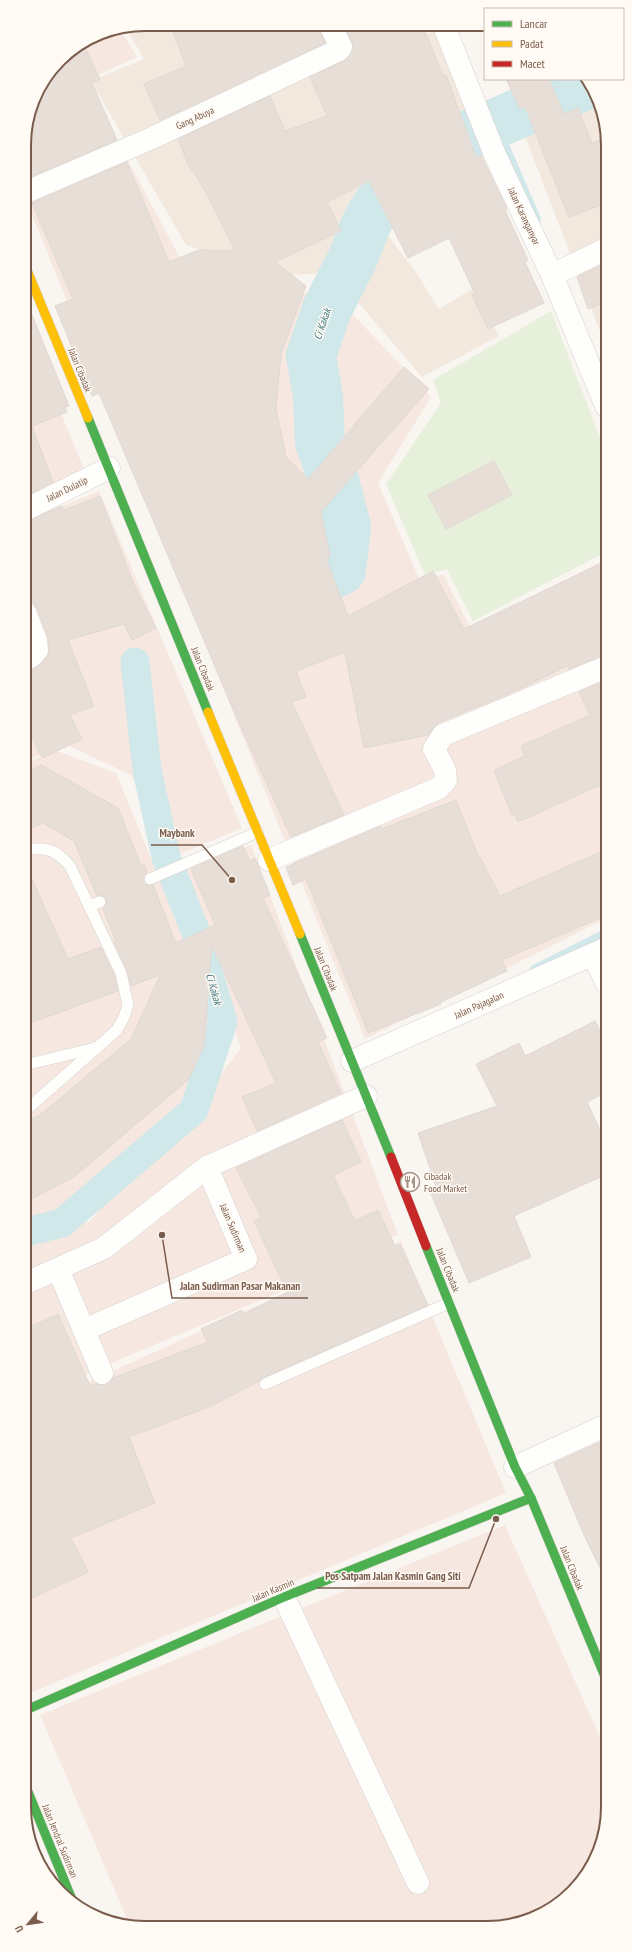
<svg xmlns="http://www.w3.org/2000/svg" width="632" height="1952" viewBox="0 0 632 1952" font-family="'PT Sans Narrow',sans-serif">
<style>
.residential{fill:#f2e8de}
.commercial{fill:#f6e8e1}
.green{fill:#e7f0db}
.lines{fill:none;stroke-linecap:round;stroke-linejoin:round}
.stream{stroke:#d0e8ea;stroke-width:8}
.canal{stroke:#d0e8ea;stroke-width:29}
.river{stroke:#d0e8ea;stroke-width:50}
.building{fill:#e6ded7;stroke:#e2d8d2}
.lane-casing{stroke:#d7d1cb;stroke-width:12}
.street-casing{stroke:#d7d1cb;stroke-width:23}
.fast-casing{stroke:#d9d2cb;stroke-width:10}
.slow-casing{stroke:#d9d2cb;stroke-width:10}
.jam-casing{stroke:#d9d2cb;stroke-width:10}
.lane{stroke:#fefefd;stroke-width:11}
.street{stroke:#fefefd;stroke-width:22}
.fast{stroke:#4caf50;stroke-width:9}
.slow{stroke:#ffc107;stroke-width:9}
.jam{stroke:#c62828;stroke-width:9}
.labels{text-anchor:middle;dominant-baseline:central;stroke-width:3;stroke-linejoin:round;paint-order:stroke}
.street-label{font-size:10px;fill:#7a5c4d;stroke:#fffaf3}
.poi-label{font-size:10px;fill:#7a5c4d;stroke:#fffaf3;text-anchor:start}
.water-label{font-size:11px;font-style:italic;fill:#437c86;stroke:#fffaf3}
.rim{fill:none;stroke:#7a5c4d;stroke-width:2}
.leader{fill:none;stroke:#7a5c4d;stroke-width:1.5}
.callout-dot{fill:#7a5c4d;stroke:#fffaf3;stroke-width:1.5}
.callout-label{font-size:11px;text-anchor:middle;font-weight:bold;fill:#7a5c4d;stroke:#fffaf3;stroke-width:3;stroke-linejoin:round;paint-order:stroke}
</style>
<rect width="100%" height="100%" fill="#f9f5f0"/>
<g class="residential">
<path d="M145,24L337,25L353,64L446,26L487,132L385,179L361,201L413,268L439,309L474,288L499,336L422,377L333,273L278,275L186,245L91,81L144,59L126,28Z"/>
<path d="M597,97L606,122V347L525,136Z"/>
</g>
<g class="commercial">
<path d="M120,29L137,57L85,81L179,256L343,304L431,397L378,483L420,581L443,574L471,629L606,559L607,918L365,1039L24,195V137L37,91L65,54L99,33Z"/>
<path d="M24,324L86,474L25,500Z"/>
<path d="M99,491L242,828L173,857L131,775L67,745L25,761V521Z"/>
<path d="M57,751L116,773L220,1026L219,1062L79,1217L26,1226L25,763Z"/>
<path d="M251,845L398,1235L289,1284L290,1288L130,1355L26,1402V1234L89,1222L216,1081L241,1048L178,868Z"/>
<path d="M401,1241L506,1493L27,1694L26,1410Z"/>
<path d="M505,1525L608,1755V1815L599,1854L578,1887L547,1912L510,1926H130L40,1715Z"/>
</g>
<path class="green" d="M551,311L606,453V552L473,621L447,569L425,575L386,484L441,403L433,380Z"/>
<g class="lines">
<g class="stream">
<path d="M496,124L537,219"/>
<path d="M600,363L606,377"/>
<path d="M534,969L607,932"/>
</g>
<path class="canal" d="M26,1232L62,1223L194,1110L223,1022L197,935L166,857L147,770L135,662"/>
<path class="river" d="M271,607L341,570L346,527L335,484L320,442L318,396L311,356L327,309L352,260L367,222L394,178L443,146L590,83"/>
</g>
<g class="building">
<path d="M170,24L318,25L325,43L160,120L144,84L186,66Z"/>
<path d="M344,25L423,26L443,76L446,75L476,157L481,155L507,209L505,210L528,260L525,262L544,303L488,329L472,295L475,294L449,238L408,258L369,181L327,202L341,231L275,262L306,286L281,354L276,408L286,457L308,479L404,367L429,389L321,512L330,557L326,559L348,616L433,571L464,629L606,561V655L569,669L567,666L522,688L438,723L428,735L364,748L345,652L296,671L306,697L292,702L344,815L291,837L239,723L99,393L92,396L55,306L73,299L32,203L127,162L169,262L199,250L235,251L210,200L193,170L191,171L178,139L270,96L285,131L327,116L310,77L344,61L351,54L353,48L352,42Z"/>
<path d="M83,43L100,79L92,83L117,140L25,179L24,137L37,91L65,54Z"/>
<path d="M506,79H549L564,114L578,108L592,143L606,138V203L569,217L525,107L520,109Z"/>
<path d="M606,263V302L588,309L577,277Z"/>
<path d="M32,315L69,406L65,407L67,412L32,426L53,482L25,496L24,318Z"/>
<path d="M494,461L512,495L446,529L428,495Z"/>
<path d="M100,496L134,585L156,628L132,640L124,624L68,640L94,706L70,715L82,739L42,758L25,722V672L41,664L49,654V649L48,637L37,608L33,602L25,600V522L62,506L64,510Z"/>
<path d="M606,680L607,782L518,822L515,814L512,815L494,770L525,756L521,746L590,715L579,692Z"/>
<path d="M41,765L118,808L141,866L144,865L147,872L144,875L143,881L146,885H153L176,943L215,925L191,869L243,846L250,861L255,858L270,895L263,898L327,1038L318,1042L341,1093L257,1131L242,1097L276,1083L212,946L204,1045L189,1079L75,1176L26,1202L25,1122L40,1115L131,1039L160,975L131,986L127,970L114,942L116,941L103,909L107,904L106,899L102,895L97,896L74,841L43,823L25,831V773Z"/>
<path d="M456,800L475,848L500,896L607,849V915L502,960L507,971L441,1002V1004L368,1033L306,879L293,885L286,867L381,826L382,829Z"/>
<path d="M25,864L68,959L101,947L114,975L118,991L25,1025Z"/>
<path d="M595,1021L607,1044V1092L587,1102L607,1145V1174L514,1216L531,1257L469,1283L429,1189L436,1186L418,1133L497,1106L476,1064L519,1043L525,1056Z"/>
<path d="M342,1120L361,1162L333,1175L355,1221L378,1210L395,1246L400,1244L428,1305L262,1378L258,1382L209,1407L129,1437L155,1503L71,1538L88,1572L26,1601V1329L58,1314L90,1386L97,1384L106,1385L113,1378L208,1342L201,1329L242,1310L244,1314L287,1292L254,1221L261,1217L236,1168Z"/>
<path d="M607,1439V1582L584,1535L554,1463Z"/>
</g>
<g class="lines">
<defs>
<g id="lane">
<path d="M25,850C47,846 56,850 70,866L121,973L128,1005L124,1017L117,1030L25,1111"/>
<path d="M150,879L258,832"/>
<path d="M89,906L100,902"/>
<path d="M25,1065L95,1048"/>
<path d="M265,1384L449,1303"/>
</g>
<g id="street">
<path d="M444,26L495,155L552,275L606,406"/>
<path d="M24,193L152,138L339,50L341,47L330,25"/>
<path d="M552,275L606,249"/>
<path d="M25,510L109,468"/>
<path d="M25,612L36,641L37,650L32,656L25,660"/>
<path d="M269,860L439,788L446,780L445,770L434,749L443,735L606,667"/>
<path d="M593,955L607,984"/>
<path d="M352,1061L607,948"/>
<path d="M58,1269L102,1373"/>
<path d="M26,1283L104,1248L207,1167L366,1096"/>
<path d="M84,1330L246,1259L207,1167"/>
<path d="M515,1467L607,1425"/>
<path d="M284,1597L418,1883"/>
</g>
<g id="fast">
<path d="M88,418L208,712"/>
<path d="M300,934L391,1157"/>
<path d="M426,1246L515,1467L531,1498L608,1684"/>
<path d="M26,1710L284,1597L531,1498"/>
<path d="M26,1787L73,1902"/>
</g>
<g id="slow">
<path d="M24,263L88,418"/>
<path d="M208,712L300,934"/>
</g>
<path id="jam" d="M391,1157L426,1246"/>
</defs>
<use href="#lane" class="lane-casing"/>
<use href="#street" class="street-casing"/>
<use href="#fast" class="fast-casing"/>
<use href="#slow" class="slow-casing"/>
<use href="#jam" class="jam-casing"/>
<use href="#lane" class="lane"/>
<use href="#street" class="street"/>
<use href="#fast" class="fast"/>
<use href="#slow" class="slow"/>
<use href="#jam" class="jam"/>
</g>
<defs>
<symbol id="restaurant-ring" viewBox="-11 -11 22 22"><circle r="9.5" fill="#fffaf3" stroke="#a69286" stroke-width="1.5"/><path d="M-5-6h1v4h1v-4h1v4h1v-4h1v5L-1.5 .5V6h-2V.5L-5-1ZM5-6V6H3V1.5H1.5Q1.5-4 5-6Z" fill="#a69286"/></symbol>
</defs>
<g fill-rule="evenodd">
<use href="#restaurant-ring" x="399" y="1171" width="22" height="22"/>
</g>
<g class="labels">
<g class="street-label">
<text transform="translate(195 118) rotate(-25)">Gang Abuya</text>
<text transform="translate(524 216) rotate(65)">Jalan Karanganyar</text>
<text transform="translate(80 370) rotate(68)">Jalan Cibadak</text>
<text transform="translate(67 489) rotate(-26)">Jalan Dulatip</text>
<text transform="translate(203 669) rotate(68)">Jalan Cibadak</text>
<text transform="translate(326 969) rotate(68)">Jalan Cibadak</text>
<text transform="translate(479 1005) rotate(-24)">Jalan Pajagalan</text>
<text transform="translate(233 1228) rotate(67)">Jalan Sudirman</text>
<text transform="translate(448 1270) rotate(68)">Jalan Cibadak</text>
<text transform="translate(572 1568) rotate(68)">Jalan Cibadak</text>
<text transform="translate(273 1590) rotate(-23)">Jalan Kasmin</text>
<text transform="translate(60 1841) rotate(68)">Jalan Jendral Sudirman</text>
</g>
<g class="poi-label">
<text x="424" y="1176">Cibadak<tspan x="424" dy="12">Food Market</tspan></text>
</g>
<g class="water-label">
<text transform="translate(322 324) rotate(-71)">Ci Kakak</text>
<text transform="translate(214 989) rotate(74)">Ci Kakak</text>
</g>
</g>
<path d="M0 0H632V1952H0ZM145 31H487A114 114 0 0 1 601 145V1807A114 114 0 0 1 487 1921H145A114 114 0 0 1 31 1807V145A114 114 0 0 1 145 31Z" fill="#fffaf3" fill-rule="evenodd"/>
<path class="rim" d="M145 31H487A114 114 0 0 1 601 145V1807A114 114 0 0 1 487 1921H145A114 114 0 0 1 31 1807V145A114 114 0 0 1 145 31Z"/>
<path class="leader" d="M232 880L202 845H151M162 1235L172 1298H308M496 1519L469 1588H317"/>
<g class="callout-dot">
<circle cx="232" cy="880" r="4"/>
<circle cx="162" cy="1235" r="4"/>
<circle cx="496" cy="1519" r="4"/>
</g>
<g class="callout-label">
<text x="177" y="837">Maybank</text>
<text x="240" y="1290">Jalan Sudirman Pasar Makanan</text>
<text x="393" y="1580">Pos Satpam Jalan Kasmin Gang Siti</text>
</g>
<rect x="484" y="8" width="140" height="72" fill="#fffaf3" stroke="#cabbb1"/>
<rect x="492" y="21" width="20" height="6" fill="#4caf50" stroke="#cabbb1"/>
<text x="520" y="28" font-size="12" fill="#7a5c4d">Lancar</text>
<rect x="492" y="41" width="20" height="6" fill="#ffc107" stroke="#cabbb1"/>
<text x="520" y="48" font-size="12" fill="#7a5c4d">Padat</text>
<rect x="492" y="61" width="20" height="6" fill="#c62828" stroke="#cabbb1"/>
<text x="520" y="68" font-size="12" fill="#7a5c4d">Macet</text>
<g transform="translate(28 1924) rotate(241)" stroke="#fffaf3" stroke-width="3" paint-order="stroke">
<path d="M0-3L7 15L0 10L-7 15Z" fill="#7a5c4d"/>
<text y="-6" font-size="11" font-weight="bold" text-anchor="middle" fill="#7a5c4d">U</text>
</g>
</svg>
